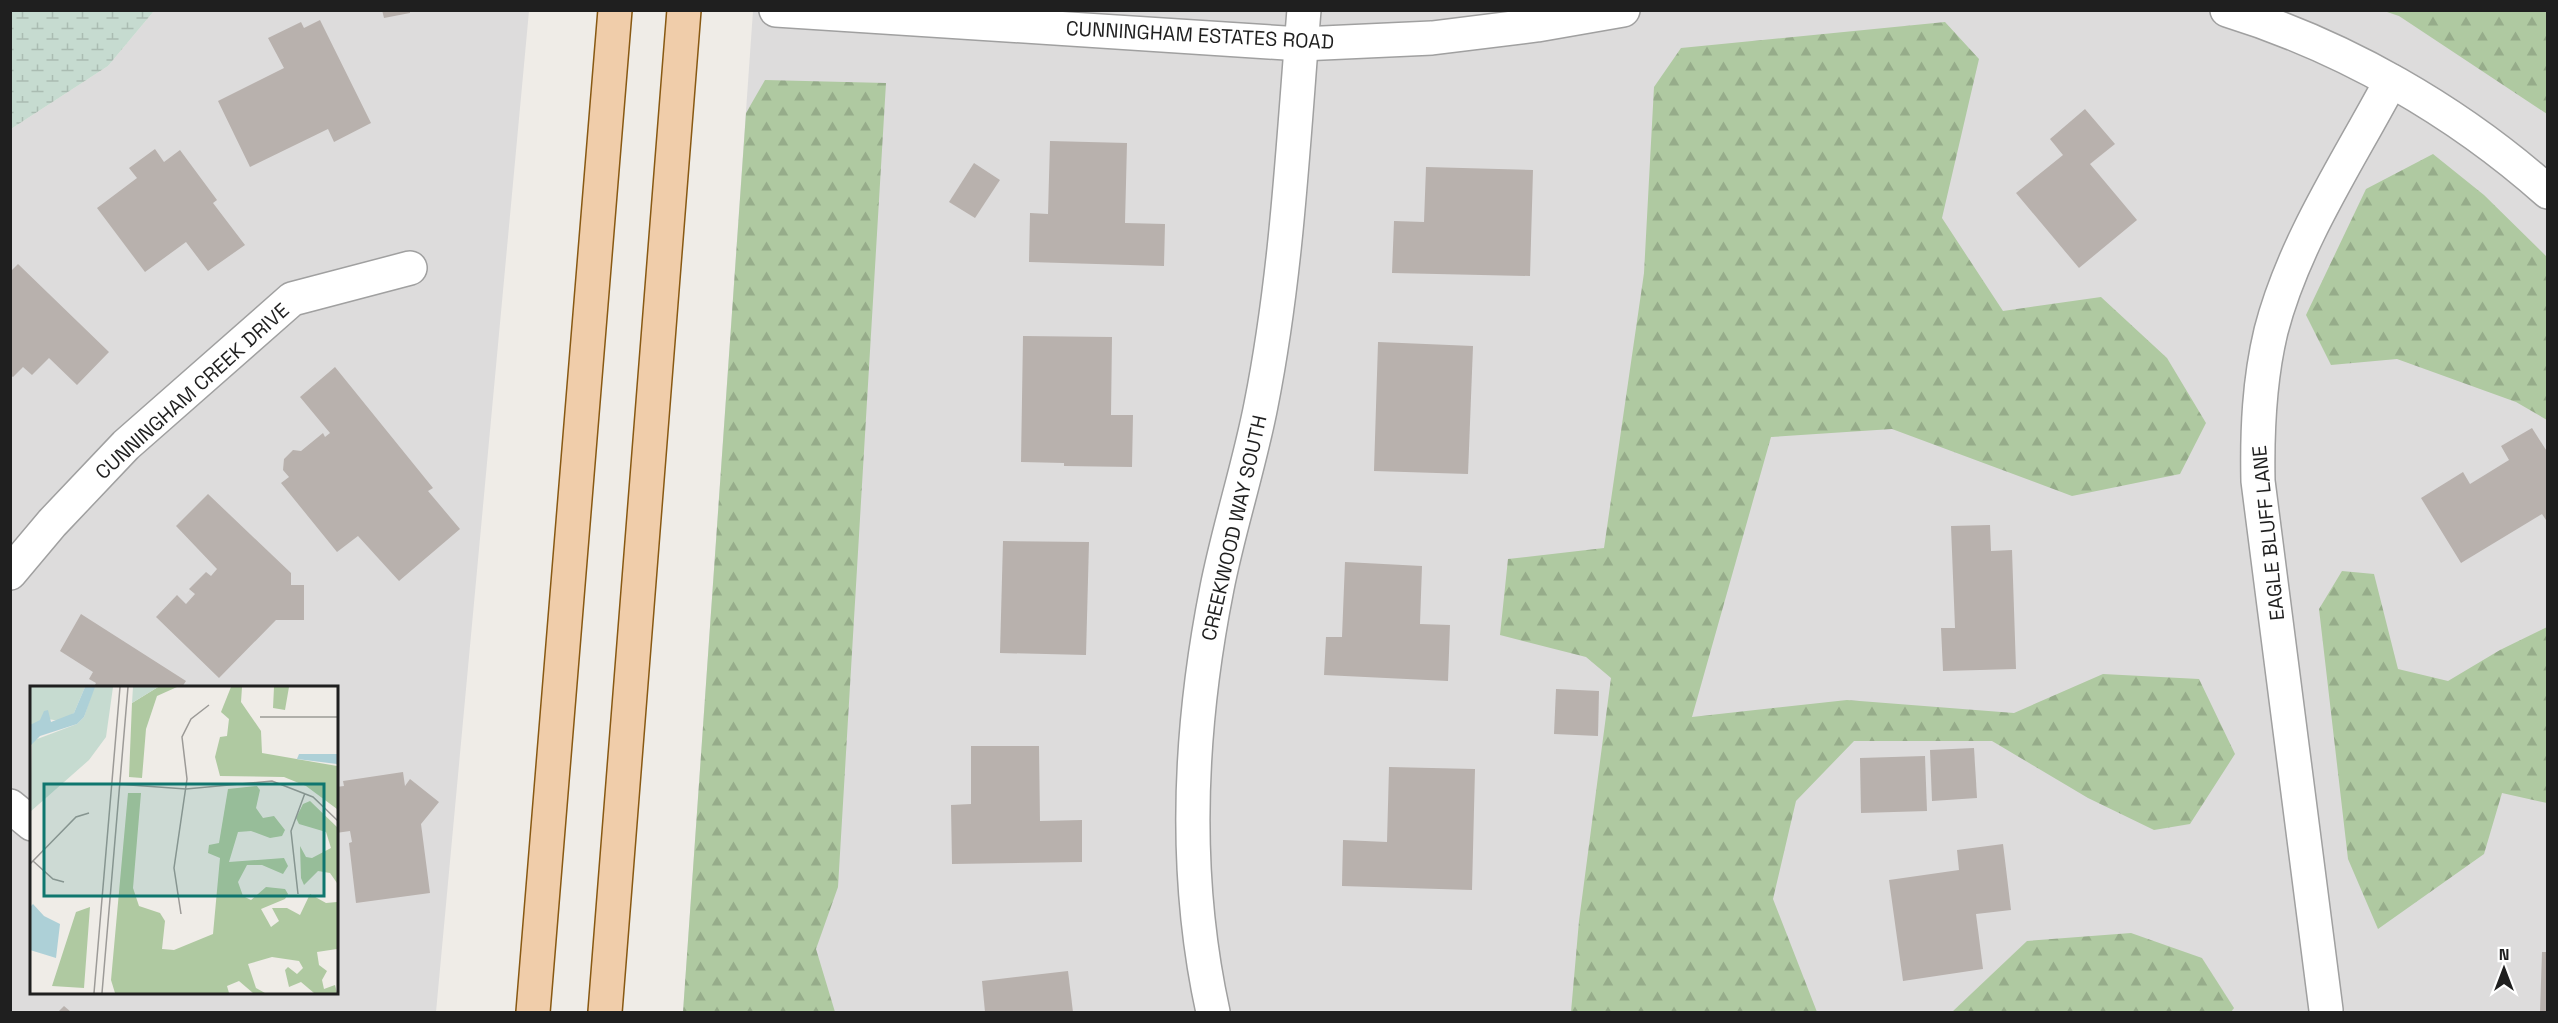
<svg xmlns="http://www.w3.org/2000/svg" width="2558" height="1023" viewBox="0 0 2558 1023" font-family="'Space Grotesk',sans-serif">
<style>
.residential{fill:#dddcdc;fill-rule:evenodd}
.forest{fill:url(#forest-firs)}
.wetland{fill:url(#wetland-marsh)}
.building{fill:#b8b1ad}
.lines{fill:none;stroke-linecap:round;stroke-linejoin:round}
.minor-casing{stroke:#a0a0a0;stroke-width:36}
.primary-casing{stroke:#885913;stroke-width:36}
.minor{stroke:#fff;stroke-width:33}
.primary{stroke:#f0cdaa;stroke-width:33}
.labels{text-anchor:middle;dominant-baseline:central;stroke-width:6;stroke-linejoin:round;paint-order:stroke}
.street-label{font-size:20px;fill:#1f1f1f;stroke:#fff}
.inset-road{fill:none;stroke:#9c9a97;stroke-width:1.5}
.view{fill:#0f766e;fill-opacity:0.15;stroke:#0f766e;stroke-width:3}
.inset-edge{fill:none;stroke:#1f1f1f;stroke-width:3}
</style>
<defs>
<pattern id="forest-firs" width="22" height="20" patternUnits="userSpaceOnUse" patternTransform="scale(1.5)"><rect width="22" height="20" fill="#afc9a1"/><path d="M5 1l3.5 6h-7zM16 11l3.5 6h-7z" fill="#96ac8a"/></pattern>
<pattern id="wetland-marsh" width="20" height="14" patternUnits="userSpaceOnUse" patternTransform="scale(1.5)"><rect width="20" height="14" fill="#c6dbd0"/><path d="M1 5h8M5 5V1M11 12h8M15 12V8" fill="none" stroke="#aabcb2"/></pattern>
</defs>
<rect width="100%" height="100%" fill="#efece7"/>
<g class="residential">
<path d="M154,11H529L436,1012H11V129L108,66ZM32,687H336V992H32Z"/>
<path d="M753,11H2547V1012H683Z"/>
</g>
<g class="forest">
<path d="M2384,11H2547V114L2399,16Z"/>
<path d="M1945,22L1979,59L1942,218L2003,311L2101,297L2167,358L2206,423L2180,474L2072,496L1892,429L1771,437L1692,717L1847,700L2014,713L2103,674L2199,679L2235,754L2190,824L2154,830L2088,798L1992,741H1854L1796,801L1773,899L1817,1012H1571L1579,921L1611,678L1586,657L1500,635L1508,559L1604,548L1644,273L1654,87L1681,48Z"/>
<path d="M765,80L886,83L838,887L816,949L835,1012H683L746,113Z"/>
<path d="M2433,154L2484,195L2547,257V420L2516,402L2397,359L2331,365L2306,315L2366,189Z"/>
<path d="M2342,571L2374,574L2398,669L2448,681L2500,650L2547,627V803L2502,793L2484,854L2378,929L2348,859L2319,609Z"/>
<path d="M2131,933L2202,958L2234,1008L2231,1012H1952L2027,941Z"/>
</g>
<path class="wetland" d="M11,10H154V11L108,66L11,129Z"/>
<g class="building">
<path d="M382,10H410V13L384,18Z"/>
<path d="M320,20L371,123L334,142L328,129L250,167L218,101L284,68L268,38L301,22L304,28Z"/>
<path d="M2085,109L2115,144L2090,164L2137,220L2079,268L2016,193L2063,155L2050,139Z"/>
<path d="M1050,141L1127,143L1125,223L1165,224L1164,266L1029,262L1030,213L1048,214Z"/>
<path d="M155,149L164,162L180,150L217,200L213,203L245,245L208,271L186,242L145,272L97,208L137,178L129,168Z"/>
<path d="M974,163L1000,180L975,218L949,202Z"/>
<path d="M1426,167L1533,170L1530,276L1392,273L1394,221L1424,222Z"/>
<path d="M18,264L109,352L77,385L49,358L32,375L23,367L13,377L10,375V272Z"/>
<path d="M1023,336L1112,337L1111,415H1133L1132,467L1064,466V463L1021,462Z"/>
<path d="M1378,342L1473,346L1468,474L1374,471Z"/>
<path d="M335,367L433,488L428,491L460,529L399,581L358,536L337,552L281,483L289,477L283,470L284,459L293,450L301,451L323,433L325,437L330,433L300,397Z"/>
<path d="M2532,428L2548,453V523L2542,514L2461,563L2421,498L2463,472L2470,484L2509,460L2501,446Z"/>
<path d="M208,494L291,573V585H304V620H276L219,678L156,617L177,595L186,604L195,594L189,589L206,572L211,576L217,569L176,526Z"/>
<path d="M1990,525L1991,551L2012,550L2016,669L1943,671L1941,628H1955L1951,526Z"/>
<path d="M1003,541L1089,542L1086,655L1000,653Z"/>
<path d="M1345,562L1422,566L1420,624L1450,625L1448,681L1324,675L1326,637H1342Z"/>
<path d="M81,614L186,681L182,687H94L96,683L89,679L93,672L60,651Z"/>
<path d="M1556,689L1599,691L1598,736L1554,734Z"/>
<path d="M971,746H1039L1040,821L1082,820V862L952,864L951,805L971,804Z"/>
<path d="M1974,748L1977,798L1932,801L1930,750Z"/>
<path d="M1925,756L1927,811L1861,813L1860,758Z"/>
<path d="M1389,767L1475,769L1472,890L1342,886L1343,840L1387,842Z"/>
<path d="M403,772L405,786L410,779L439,802L421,824L430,893L356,903L349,843L352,842L350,831L336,833V787L344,786L343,781Z"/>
<path d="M2003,844L2011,910L1976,914L1983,969L1903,981L1889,880L1959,870L1957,850Z"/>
<path d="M2542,952H2548V1012H2540Z"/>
<path d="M1068,971L1073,1012H985L982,981Z"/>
<path d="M64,1006L71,1012H58Z"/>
</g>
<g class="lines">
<defs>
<g id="minor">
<path d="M776,10L1301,44L1432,38L1537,25L1623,10"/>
<path d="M2227,10C2344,46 2457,111 2548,192"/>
<path d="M10,573L52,523L126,445L292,299L410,268"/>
<path d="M10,806L32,824"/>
<path d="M2326,1010L2258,481C2257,430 2259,381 2271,331C2294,242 2348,162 2391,81"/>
<path d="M1213,1012C1182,871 1189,729 1217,588C1229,527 1249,467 1261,405C1287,274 1293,143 1304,10"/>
</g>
<g id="primary">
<path d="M533,1012L615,10"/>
<path d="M605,1012L684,10"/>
</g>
</defs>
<use href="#minor" class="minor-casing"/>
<use href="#primary" class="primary-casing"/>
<use href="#minor" class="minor"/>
<use href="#primary" class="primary"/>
</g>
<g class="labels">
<g class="street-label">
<text transform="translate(1200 35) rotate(3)">CUNNINGHAM ESTATES ROAD</text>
<text transform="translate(192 391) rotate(-42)">CUNNINGHAM CREEK DRIVE</text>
<text transform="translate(1234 528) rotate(-77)">CREEKWOOD WAY SOUTH</text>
<text transform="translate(2268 533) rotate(-96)">EAGLE BLUFF LANE</text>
</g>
</g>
<g transform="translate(30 686)">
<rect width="308" height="308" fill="#efece7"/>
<path d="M128,1H147L127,10L116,43L112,92L99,91L102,17ZM201,1H212L211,16L231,45L232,67L307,80V123L276,100L254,91L190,90L185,71L190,51L197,50L199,33L191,26ZM244,1H259L255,24L243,22ZM227,100L230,104L226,122L233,132L244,130L255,144L252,150L240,152L221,145L208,146L199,176L254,172L258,180L253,188L232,179H217L208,196L213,210L221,214L236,201L255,203L258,208L255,213L231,223L241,241L249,235L242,222H257L270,229L280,208L296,217L307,216V263L287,266L289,279L297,285L292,294L294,303L305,299L307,307H284L271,296L259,301L255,284L258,281L267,288L273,282L269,275L242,271L218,278L226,302L235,307H223L209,295L197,300L199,307H85L81,294L98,107H111L103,202L109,220L130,227L135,235L132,263L144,264L183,248L190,172L178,167L179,159L189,157L198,103ZM280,115L307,141V197L300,187L288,185L274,199L271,192L270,160L276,171L282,172L301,162L296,146L269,138L266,132L273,118ZM60,221L54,302L22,300L46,226Z" fill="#afc9a1"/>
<path d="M0,1H55L44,27L30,35L18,33L1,40ZM64,1H83L76,51L59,74L0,126L2,55L47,38L54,31ZM103,1H128L102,17Z" fill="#c6dbd0"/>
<path d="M55,1H65L54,31L47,38L10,50L0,60V39L10,34L14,25L18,24L21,36L44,27ZM269,68H307V78L267,73ZM3,218L14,230L30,238L26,272L0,264V221Z" fill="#add0d7"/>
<path class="inset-road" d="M230,31H308M86,98L156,103L242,95L283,111L308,135M3,175L23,193L34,196M0,178L46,131L59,127M268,208L261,145L275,107M151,228L144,182L157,93L152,51L161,33L179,19M64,307L90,1M72,307L98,1"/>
<path class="view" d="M14,98H294V210H14Z"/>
<rect width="308" height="308" class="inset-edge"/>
</g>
<rect width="2558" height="1023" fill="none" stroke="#1f1f1f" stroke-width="24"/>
<g transform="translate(2504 969)" stroke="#ffffff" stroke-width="4.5" paint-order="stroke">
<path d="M0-4.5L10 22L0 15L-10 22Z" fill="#1f1f1f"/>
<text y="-9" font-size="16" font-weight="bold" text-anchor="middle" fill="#1f1f1f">N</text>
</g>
</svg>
